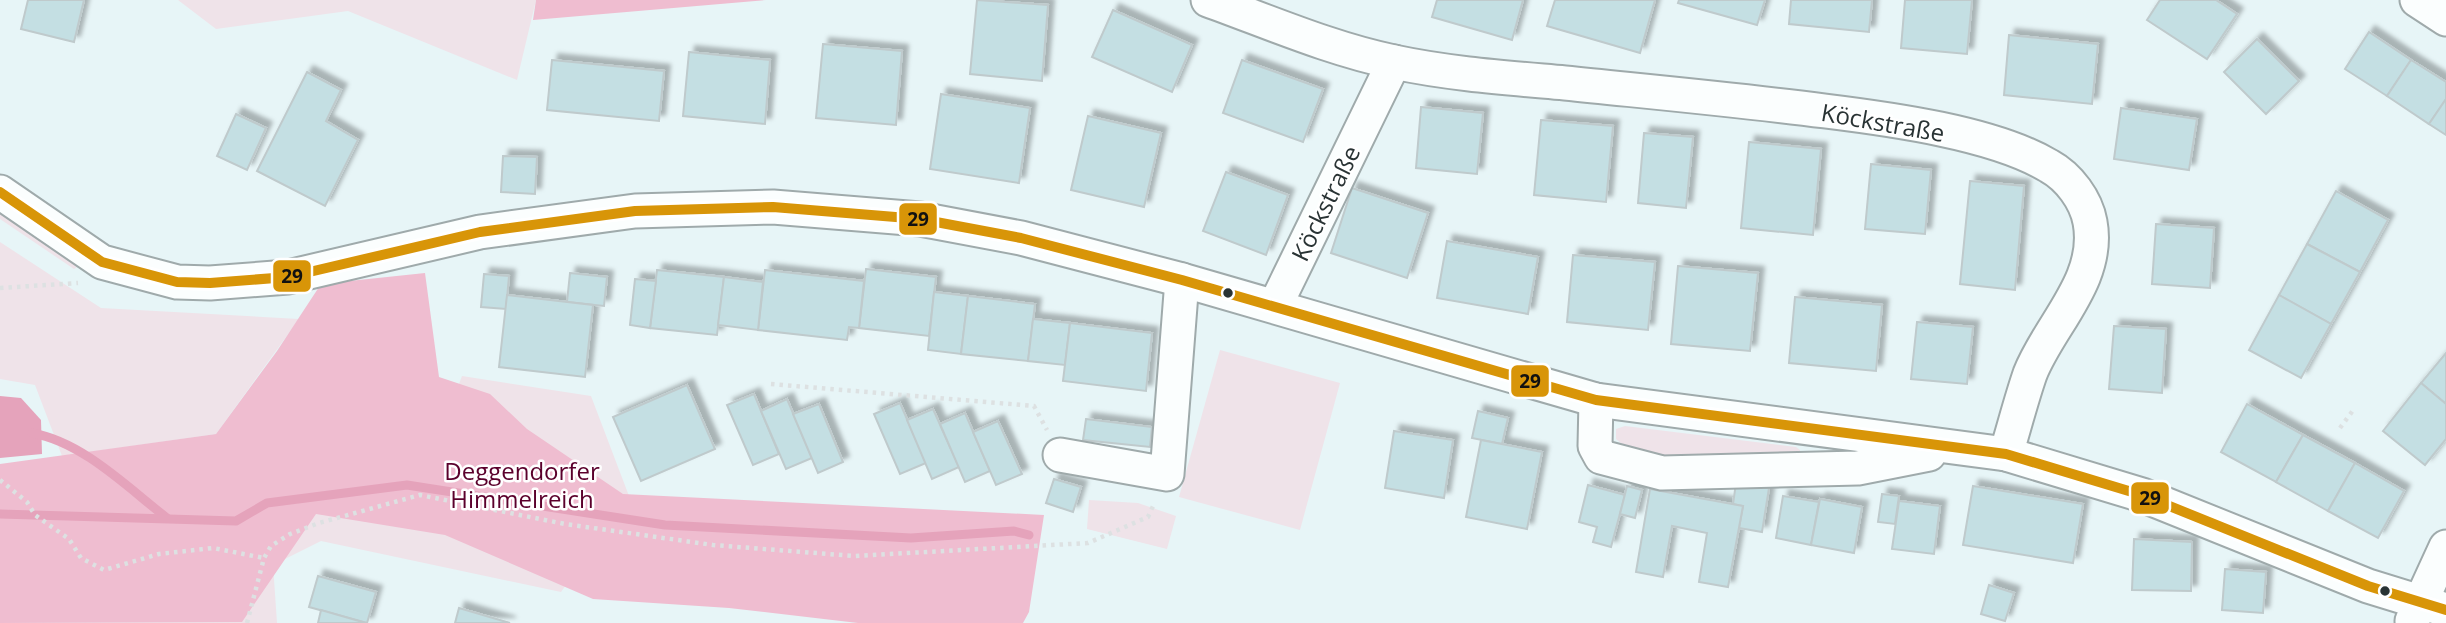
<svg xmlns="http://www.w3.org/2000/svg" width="2446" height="623" viewBox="0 0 2446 623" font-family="'Open Sans',sans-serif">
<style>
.green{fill:#efe3e9}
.forest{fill:#efbdd0}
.water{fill:#e5a3bb}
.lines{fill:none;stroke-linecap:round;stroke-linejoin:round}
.stream{stroke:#e5a3bb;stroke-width:9}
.building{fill:#c4dfe3;stroke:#bfcacc;stroke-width:2;filter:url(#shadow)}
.minor-casing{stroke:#9faaab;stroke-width:37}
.path{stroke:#dde1e2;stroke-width:4.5;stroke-dasharray:3.5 5;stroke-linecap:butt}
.minor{stroke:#fbfefe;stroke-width:33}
.bus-1-casing{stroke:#fff;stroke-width:16}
.bus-1{stroke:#d89508;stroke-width:10}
.bus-dot{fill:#293334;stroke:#fff;stroke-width:2.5}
.labels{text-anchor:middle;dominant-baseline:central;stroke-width:5;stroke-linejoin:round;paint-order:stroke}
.street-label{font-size:24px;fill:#293334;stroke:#fff}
.park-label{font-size:24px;fill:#5b002c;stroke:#fff}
.line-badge{stroke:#fff;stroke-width:2.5}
.pale-badge-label{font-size:19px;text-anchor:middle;font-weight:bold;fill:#111}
</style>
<defs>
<filter id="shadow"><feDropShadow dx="6" dy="-6" stdDeviation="2" flood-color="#0004"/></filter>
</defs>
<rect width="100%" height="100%" fill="#e7f5f7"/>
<g class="green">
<path d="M178,0H536L517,80L348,11L216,29Z"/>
<path d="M0,207L71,257L77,267L74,269L0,219Z"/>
<path d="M0,242L101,308L299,319L216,434L62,456L35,385L0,379Z"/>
<path d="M1220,350L1340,383L1300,530L1179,497Z"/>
<path d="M462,376L591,396L629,496L561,592L321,541L273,565L277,623H0L436,445Z"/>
<path d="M1625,426L1796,447L1800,450L1799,456L1677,462L1633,453L1616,439V429Z"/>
<path d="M1089,500L1138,503L1176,516L1167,549L1087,529Z"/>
</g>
<g class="forest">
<path d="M536,0H766L533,20Z"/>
<path d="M425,273L439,377L490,394L527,429L623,494L1044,515L1029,612L1023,623H858L729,608L593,599L445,535L316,514L242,622L0,623V464L216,434L277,351L321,284Z"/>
</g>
<path class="water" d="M0,396L21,398L41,420L42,454L0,458Z"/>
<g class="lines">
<g class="stream">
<path d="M32,433C83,442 128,488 167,518"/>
<path d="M0,514L236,521L267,503L407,485L665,525L911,538L1014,531L1029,535"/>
</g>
</g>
<g class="building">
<path d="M28,0H84L74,42L21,29Z"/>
<path d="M977,0L1048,5L1042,81L970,74Z"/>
<path d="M1437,0H1523L1512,40L1432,17Z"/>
<path d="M1555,0H1655L1640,53L1547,26Z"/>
<path d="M1679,0H1765L1757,25L1678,3Z"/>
<path d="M1791,0H1872L1869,32L1789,24Z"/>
<path d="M1905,0H1972L1967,54L1901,48Z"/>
<path d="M2160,0H2216L2237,14L2207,59L2147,20Z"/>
<path d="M1113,10L1192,45L1172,92L1092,57Z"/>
<path d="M2369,32L2411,60L2387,96L2345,69Z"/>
<path d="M2009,35L2098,44L2092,104L2004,95Z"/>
<path d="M2257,39L2299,81L2266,114L2224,72Z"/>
<path d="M823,44L902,51L896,125L816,118Z"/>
<path d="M689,52L770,60L765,124L683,116Z"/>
<path d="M552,60L664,71L659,121L547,110Z"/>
<path d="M1242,60L1323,89L1303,142L1223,113Z"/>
<path d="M2411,60L2446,82V99L2429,124L2387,96Z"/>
<path d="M307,72L341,90L326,121L358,140L325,206L257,171Z"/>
<path d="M941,94L1030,108L1019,183L930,169Z"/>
<path d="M2446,99V135L2429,124Z"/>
<path d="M1421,107L1483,113L1477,174L1416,168Z"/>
<path d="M2121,108L2197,119L2189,170L2114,159Z"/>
<path d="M236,114L266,128L247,170L217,156Z"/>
<path d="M1088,116L1161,133L1144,207L1071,190Z"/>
<path d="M1541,120L1613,126L1606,202L1534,195Z"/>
<path d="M1644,133L1693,137L1686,208L1638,203Z"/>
<path d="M1749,142L1821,149L1813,235L1741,228Z"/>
<path d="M503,156L537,157L535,194L501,192Z"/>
<path d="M1871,164L1931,170L1925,234L1865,229Z"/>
<path d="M1226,172L1288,195L1266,255L1203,231Z"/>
<path d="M1970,181L2024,186L2015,290L1960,284Z"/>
<path d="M1352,188L1428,213L1407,278L1331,253Z"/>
<path d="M2336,191L2388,220L2360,272L2307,244Z"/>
<path d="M2156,224L2214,228L2210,288L2152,284Z"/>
<path d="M1447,241L1538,257L1528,314L1437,298Z"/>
<path d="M2307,244L2360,272L2331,324L2279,295Z"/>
<path d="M1573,255L1655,262L1648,330L1567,322Z"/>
<path d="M1678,266L1758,273L1750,351L1671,344Z"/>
<path d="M866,269L936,277L929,336L859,328Z"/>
<path d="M657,270L724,277L717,335L650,328Z"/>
<path d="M765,270L864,281L859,328L849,327L847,340L758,330Z"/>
<path d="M570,273L607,277L604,306L567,302Z"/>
<path d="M484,274L509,276L506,309L481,307Z"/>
<path d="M724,277L763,282L758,330L718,325Z"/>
<path d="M635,279L656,281L650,328L630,325Z"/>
<path d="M934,292L968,296L961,354L928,350Z"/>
<path d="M507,295L593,305L585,377L499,367Z"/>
<path d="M2279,295L2331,324L2301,378L2249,350Z"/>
<path d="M968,296L1035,304L1028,361L961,354Z"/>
<path d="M1795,297L1882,305L1876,371L1789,363Z"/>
<path d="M1033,319L1070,323L1065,365L1028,361Z"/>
<path d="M1917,322L1973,327L1967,384L1911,379Z"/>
<path d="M1070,323L1152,333L1146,391L1063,381Z"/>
<path d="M2114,326L2166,329L2162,393L2109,389Z"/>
<path d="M2446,353V404L2421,383Z"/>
<path d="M2421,383L2446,404V439L2425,465L2383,431Z"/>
<path d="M687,385L715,449L641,481L613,417Z"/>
<path d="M754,394L779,454L753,465L727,405Z"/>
<path d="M787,399L812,458L786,469L761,411Z"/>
<path d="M900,403L926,463L900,474L874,414Z"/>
<path d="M819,404L843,462L818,473L793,414Z"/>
<path d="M2247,404L2303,435L2276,482L2221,452Z"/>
<path d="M933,409L959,467L932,479L907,420Z"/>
<path d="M1478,411L1508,418L1502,444L1472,438Z"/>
<path d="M965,413L990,471L965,482L940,424Z"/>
<path d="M1086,419L1152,427L1150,447L1083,440Z"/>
<path d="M998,421L1022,474L996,485L973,432Z"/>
<path d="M1394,431L1453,440L1444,498L1385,488Z"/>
<path d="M2303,435L2355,463L2328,511L2276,482Z"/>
<path d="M1481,440L1542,452L1527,529L1466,517Z"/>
<path d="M2355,463L2404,491L2378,538L2328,511Z"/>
<path d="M1054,479L1081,487L1073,512L1046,503Z"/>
<path d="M1736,483L1769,488L1762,532L1739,528L1743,506L1733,504Z"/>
<path d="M1588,485L1625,495L1611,547L1593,542L1597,527L1579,522Z"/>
<path d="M1627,486L1642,490L1635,518L1620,514Z"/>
<path d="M1973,486L2083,504L2073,563L1963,545Z"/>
<path d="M1650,489L1743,506L1728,587L1699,582L1707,533L1672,526L1663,577L1636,572Z"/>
<path d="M1882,494L1899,496L1895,524L1878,522Z"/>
<path d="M1783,496L1819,502L1811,545L1776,538Z"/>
<path d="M1820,499L1862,507L1854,553L1811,545Z"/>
<path d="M1899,501L1940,506L1934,554L1892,549Z"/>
<path d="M2134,539L2192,542L2191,591L2132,590Z"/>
<path d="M2225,569L2266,572L2263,613L2222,610Z"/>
<path d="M318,576L376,592L367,623L309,607Z"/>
<path d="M1989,585L2014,593L2005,621L1981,614Z"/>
<path d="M459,608L510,623H455Z"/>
<path d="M321,610L366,623H318Z"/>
</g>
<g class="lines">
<defs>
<g id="minor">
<path d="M1208,0C1269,22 1331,49 1394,62C1450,74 1509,78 1565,83C1652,92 1739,100 1825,111C1890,119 1994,133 2049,166C2069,177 2086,200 2090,222C2101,280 2049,325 2030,374C2021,400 2014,428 2006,454"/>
<path d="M2417,0L2446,19"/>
<path d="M0,192L102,262L177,282L210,283L288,277L480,232L635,211L773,207L920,219L1021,238L1182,280L1596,400L2006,454L2142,495L2368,586L2446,610"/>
<path d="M1275,306L1394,62"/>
<path d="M1596,400L1595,446L1601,457L1662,473L1858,468L1929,454"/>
<path d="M1060,455L1167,474L1182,280"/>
<path d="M2412,621L2446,547"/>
</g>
</defs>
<use href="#minor" class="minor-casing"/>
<g class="path">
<path d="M0,288L78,283"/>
<path d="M771,384L1034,406L1047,430"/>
<path d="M2340,428L2354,409"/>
<path d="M0,480L27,502L35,515L69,539L81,558L104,570L159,554L213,548L264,558"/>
<path d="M247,623L264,558L271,546L290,534L319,523L420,495L565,524L713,545L854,556L1088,543L1148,517L1154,504"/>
</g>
<use href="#minor" class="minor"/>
<defs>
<path id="bus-1" d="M0,192L102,262L177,282L210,283L288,277L480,232L635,211L773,207L920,219L1021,238L1182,280L1596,400L2006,454L2142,495L2368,586L2446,610"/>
</defs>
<use href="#bus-1" class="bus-1-casing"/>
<use href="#bus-1" class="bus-1"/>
</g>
<g class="bus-dot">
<circle cx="1228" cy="293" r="6"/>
<circle cx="2385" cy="591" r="6"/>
</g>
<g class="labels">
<g class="street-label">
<text transform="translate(1883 122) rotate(10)">Köckstraße</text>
<text transform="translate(1325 203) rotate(-64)">Köckstraße</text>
</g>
<g class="park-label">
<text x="522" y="470">Deggendorfer<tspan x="522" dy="28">Himmelreich</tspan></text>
</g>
</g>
<g class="line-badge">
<rect x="898" y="202" width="40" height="34" rx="7" fill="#d89508"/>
<rect x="272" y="259" width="40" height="34" rx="7" fill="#d89508"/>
<rect x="1510" y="364" width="40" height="34" rx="7" fill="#d89508"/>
<rect x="2130" y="481" width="40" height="34" rx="7" fill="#d89508"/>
</g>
<g class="pale-badge-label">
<text x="918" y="226">29</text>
<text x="292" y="283">29</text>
<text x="1530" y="388">29</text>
<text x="2150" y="505">29</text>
</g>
</svg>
